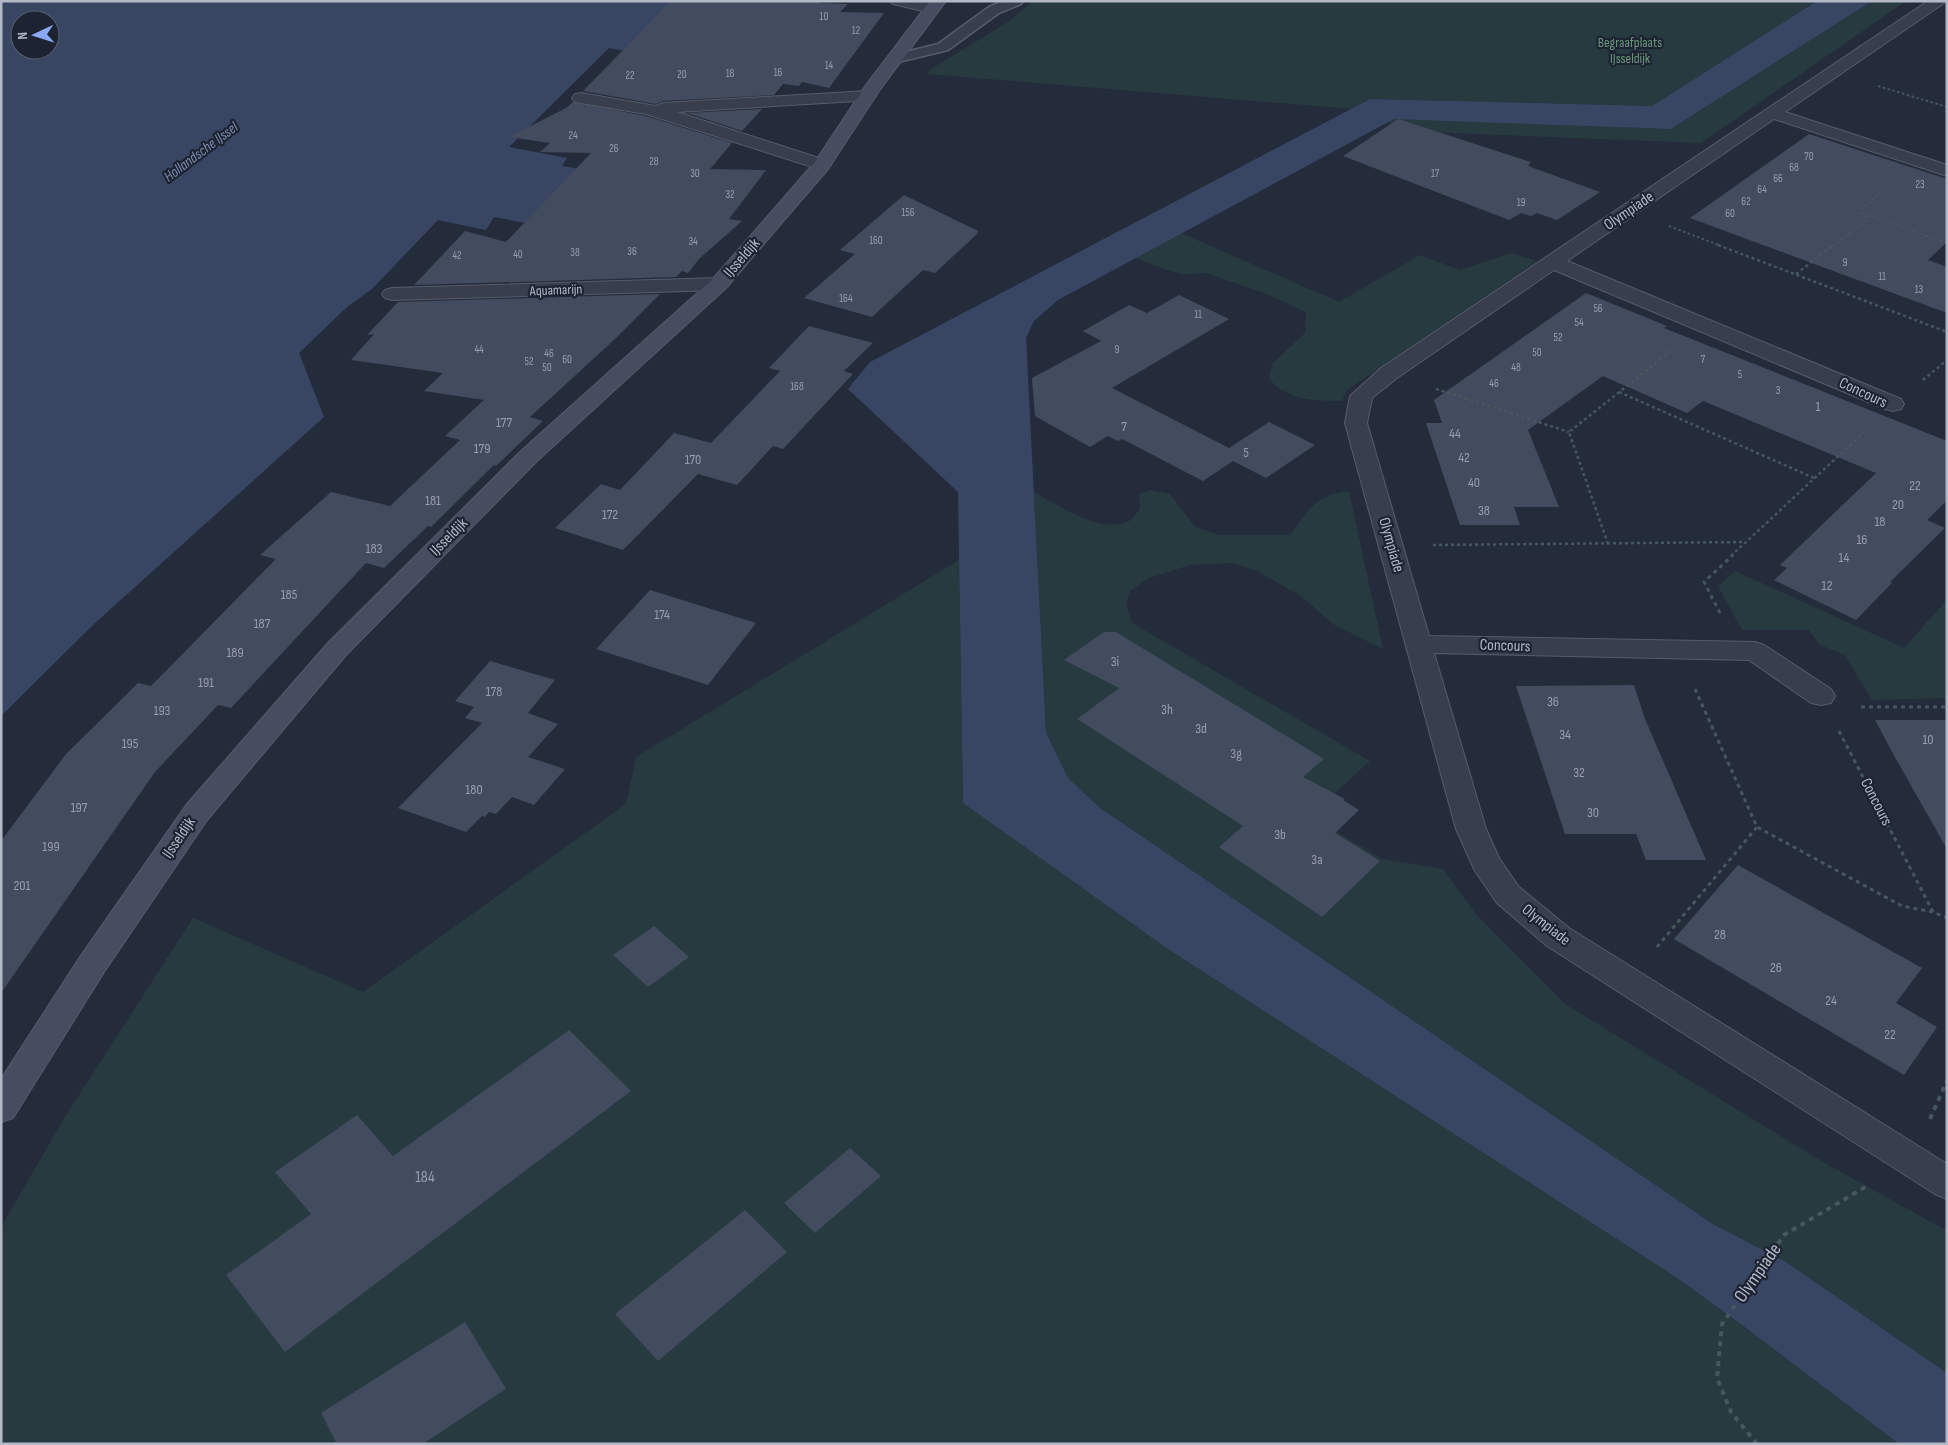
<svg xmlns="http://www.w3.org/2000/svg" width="1948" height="1445" viewBox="0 0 1948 1445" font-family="'Sofia Sans Condensed',sans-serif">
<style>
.green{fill:#273a3f}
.water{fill:#384663;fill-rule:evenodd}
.building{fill:#434b5e}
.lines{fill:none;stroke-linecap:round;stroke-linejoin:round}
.lane-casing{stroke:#565c6b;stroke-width:3}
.street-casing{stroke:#565c6b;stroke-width:2}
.secondary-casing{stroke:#565c6b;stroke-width:2}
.path-far3{stroke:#46575d;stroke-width:2;stroke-dasharray:2.5 2.5;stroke-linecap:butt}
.path-far2{stroke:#46575d;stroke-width:2.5;stroke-dasharray:3 3;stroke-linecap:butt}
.path-far1{stroke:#46575d;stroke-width:3;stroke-dasharray:4 4;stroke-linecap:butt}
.path{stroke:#46575d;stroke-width:4;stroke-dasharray:5 5;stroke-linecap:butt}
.lane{fill:#383e4d;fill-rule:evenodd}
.street{fill:#383e4d;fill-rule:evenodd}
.secondary{fill:#464d60;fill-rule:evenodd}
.labels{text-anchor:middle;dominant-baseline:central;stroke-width:4.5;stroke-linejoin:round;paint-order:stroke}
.far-number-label{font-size:11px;fill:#989eae}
.far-park-label{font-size:14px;fill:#6b987a;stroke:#1d2332}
.far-street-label{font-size:14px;fill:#b4b9c8;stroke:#1d2332}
.number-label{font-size:14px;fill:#989eae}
.far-water-label{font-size:15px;font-style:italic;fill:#7c8daf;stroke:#1d2332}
.street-label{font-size:16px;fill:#b4b9c8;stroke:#1d2332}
.near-number-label{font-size:16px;fill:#989eae}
.near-street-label{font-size:19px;fill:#b4b9c8;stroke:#1d2332}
</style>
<rect width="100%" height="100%" fill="#242c3c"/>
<g class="green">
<path d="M1033,1H1817L1652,106L1370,99L1352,109L927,74L931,69L1008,22Z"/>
<path d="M1872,1H1906L1701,143L1426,132L1410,131L1388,122L1394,118L1671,129Z"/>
<path d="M1181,233L1339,302L1420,255L1460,270L1511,253L1537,261L1347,390L1342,401C1314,401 1289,401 1269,379L1272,364L1305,333L1306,312L1267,294L1206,273L1184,274L1170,271L1134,258Z"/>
<path d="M1151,490L1170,494L1195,527L1219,535H1290C1310,509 1315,495 1349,491L1383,649L1333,624L1301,596L1255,570L1232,563L1190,565L1149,578L1130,591L1126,605L1132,623L1370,761L1310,816L1382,859L1443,869L1475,913L1565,1004L1818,1159L1947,1231V1373L1786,1262L1713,1224L1100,808L1068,778L1046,732L1034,492C1059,506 1098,533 1127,522C1132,520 1137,513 1140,508L1139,494Z"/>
<path d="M959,560L963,803L1165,947L1677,1278L1742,1325L1899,1444H1V1227L63,1120L193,918L363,992L626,804L636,757Z"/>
<path d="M1735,571L1904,648L1947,600V698L1872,700L1845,655L1820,645L1809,630H1742L1718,586Z"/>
</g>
<g class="water">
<path d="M1,1H692L661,58L609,48L509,147L567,158L562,166L612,174L541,226L494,217L486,230L438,220L372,289L347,307L299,353L324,417L94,624L1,716ZM20,20H50V50H20Z"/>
<path d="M1817,1H1872L1671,129L1394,119L1058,300L1034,321L1026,338L1046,732L1068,778L1100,808L1713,1224L1786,1262L1947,1373V1444H1899L1742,1325L1677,1278L1165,947L963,803L958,492L848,389L870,362L1370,99L1652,106Z"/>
</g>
<g class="building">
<path d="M671,1H821L820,3L848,4L840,12L884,13L829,88L802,82L799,86L783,84L774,95L663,101L656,104L583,91Z"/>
<path d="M573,102L646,116L732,143L710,169L766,170L729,219L742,221L699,259L688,273L682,271L676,277L414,285L465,231L506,242L591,153L540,152L550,143L509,137L566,108Z"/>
<path d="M762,109L742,131L687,113Z"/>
<path d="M1398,119L1531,162L1528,166L1600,192L1557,220L1537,213L1531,216L1521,213L1509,220L1343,156Z"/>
<path d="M1809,134L1947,179V242L1928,260L1947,267V313L1690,218Z"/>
<path d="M904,195L978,231L977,234L935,273L923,270L872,317L804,298L855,254L840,250Z"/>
<path d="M1586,293L1667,326L1664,328L1947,441V500L1927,520L1945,528L1890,582L1892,583L1856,620L1774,580L1787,568L1780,565L1876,473L1703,401L1687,413L1603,376L1528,430L1559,507H1514L1520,525H1460L1426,423H1442L1434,400Z"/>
<path d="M660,294L615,339L530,417L543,421L496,466L494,465L431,527L428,526L384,568L366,563L231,708L218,705L155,772L1,993V841L66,754L138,683L151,686L276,559L260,555L331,492L390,506L460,440L445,436L484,400L424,391L443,373L351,360L374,334L367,335L398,302Z"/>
<path d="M1179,295L1229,319L1112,388L1229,448L1269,422L1315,445L1266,478L1233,461L1203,481L1122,439L1118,441L1108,436L1090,447L1035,416L1032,378L1101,341L1083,331L1129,305L1147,313Z"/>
<path d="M809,326L873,343L844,371L853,374L783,449L773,446L737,485L698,474L623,550L555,528L601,484L620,490L674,433L711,443L780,371L769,368Z"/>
<path d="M650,590L756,623L708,685L596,649Z"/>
<path d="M1104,632H1116L1324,759L1303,777L1345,799L1343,800L1359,810L1335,833L1380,861L1322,917L1219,847L1243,826L1077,719L1119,688L1064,660Z"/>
<path d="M490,661L555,680L528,713L558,724L528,757L565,769L534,805L512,797L496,814L489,812L485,817L482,816L466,832L398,808L482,723L465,718L474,707L455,701Z"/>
<path d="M1634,685L1645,719L1706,860H1646L1636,834H1565L1516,686Z"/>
<path d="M1875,720H1947V849L1896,759Z"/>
<path d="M1738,865L1922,968L1896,1003L1937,1027L1904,1075L1674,939Z"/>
<path d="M654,926L689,957L648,987L613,955Z"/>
<path d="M569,1030L631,1091L285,1352L226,1275L311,1214L275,1172L357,1115L393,1156Z"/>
<path d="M850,1148L881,1176L815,1233L784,1203Z"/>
<path d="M745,1210L787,1252L658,1361L615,1314Z"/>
<path d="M465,1322L506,1389L423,1444H337L321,1413Z"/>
</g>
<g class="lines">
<defs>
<path id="lane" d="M1003,1H1023L1021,4L999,13L948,50L894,63L889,62L887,59L889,56L938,44L989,7Z"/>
<g id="street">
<path d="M890,1H921L937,5L939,8L937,11L931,13L893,4Z"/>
<path d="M1928,1H1947L1785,112L1947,165V176L1774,119L1567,261L1901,399L1904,404L1901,409L1893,411L1885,409L1554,270L1397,378L1372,398L1367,423L1429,636L1755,642L1764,645L1831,689L1835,696L1831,703L1821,705L1811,703L1749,660L1434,653L1486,829L1499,858L1519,887L1569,928L1947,1164V1199L1935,1194L1547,946L1497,903L1475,871L1456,829L1345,423L1350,396L1381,368Z"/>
<path d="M867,91L873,92L876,96L873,100L677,112L828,161L831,165L828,169L822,170L646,114L581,103L575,102L572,98L575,94L581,93L656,106L663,103Z"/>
<path d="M719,278L726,280L729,284L726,288L719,290L392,300L385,298L382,294L385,290L392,288Z"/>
</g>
<path id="secondary" d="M930,1H946L879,91L828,169L726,288L537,461L346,655L207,820L104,972L13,1118L1,1122V1079L82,954L187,804L328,643L521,451L712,280L815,162L866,85Z"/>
</defs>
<use href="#lane" class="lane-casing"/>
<use href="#street" class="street-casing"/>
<use href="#secondary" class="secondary-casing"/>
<g class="path-far3">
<path d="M1878,86L1947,107"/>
<path d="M1864,214L1947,243"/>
<path d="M1669,226L1721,246"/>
<path d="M1833,246L1867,220L1861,209L1887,187"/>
</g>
<g class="path-far2">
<path d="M1718,245L1947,332"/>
<path d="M1796,274L1834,245"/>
<path d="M1923,380L1947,360"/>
<path d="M1436,389L1569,432"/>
<path d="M1619,392L1814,478"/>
<path d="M1608,544L1569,432L1671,351"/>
<path d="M1433,545L1745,542"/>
<path d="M1731,556L1864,432"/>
</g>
<g class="path-far1">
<path d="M1720,613L1704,582L1733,555"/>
<path d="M1695,689L1757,827L1902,906L1933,912L1947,918"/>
<path d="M1861,707H1947"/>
<path d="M1839,731L1933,912"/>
<path d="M1657,947L1757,827"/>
</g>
<g class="path">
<path d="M1930,1119L1947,1081"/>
<path d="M1757,1444L1731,1412L1717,1378L1722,1324L1784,1235L1867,1186"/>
</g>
<use href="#lane" class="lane"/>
<use href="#street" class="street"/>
<use href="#secondary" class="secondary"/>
</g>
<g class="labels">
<g class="far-number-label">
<text x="824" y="16">10</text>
<text x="856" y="30">12</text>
<text x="829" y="65">14</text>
<text x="778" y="72">16</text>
<text x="730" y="73">18</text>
<text x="682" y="74">20</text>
<text x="630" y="75">22</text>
<text x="573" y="135">24</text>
<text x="614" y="148">26</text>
<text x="1809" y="156">70</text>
<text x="654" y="161">28</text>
<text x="1794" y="167">68</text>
<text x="695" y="173">30</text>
<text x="1435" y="173">17</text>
<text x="1778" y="178">66</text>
<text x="1920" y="184">23</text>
<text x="1762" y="189">64</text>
<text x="730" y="194">32</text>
<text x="1746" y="201">62</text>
<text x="1521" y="202">19</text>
<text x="908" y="212">156</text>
<text x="1730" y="213">60</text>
<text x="876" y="240">160</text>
<text x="693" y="241">34</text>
<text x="632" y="251">36</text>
<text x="575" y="252">38</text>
<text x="518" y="254">40</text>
<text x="457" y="255">42</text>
<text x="1845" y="262">9</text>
<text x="1882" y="276">11</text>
<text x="1919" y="289">13</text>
<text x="846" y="298">164</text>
<text x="1598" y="308">56</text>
<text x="1198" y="314">11</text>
<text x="1579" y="322">54</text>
<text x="1558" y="337">52</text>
<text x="479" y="349">44</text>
<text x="1117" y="349">9</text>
<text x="1537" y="352">50</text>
<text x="549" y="353">46</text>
<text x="567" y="359">60</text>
<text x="1703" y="359">7</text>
<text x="529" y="361">52</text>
<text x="547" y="367">50</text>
<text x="1516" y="367">48</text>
<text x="1740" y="374">5</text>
<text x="1494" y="383">46</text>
<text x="797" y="386">168</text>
<text x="1778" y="390">3</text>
</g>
<g class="far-park-label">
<text x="1630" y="42">Begraafplaats<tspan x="1630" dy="16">IJsseldijk</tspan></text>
</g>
<g class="far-street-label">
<text transform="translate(556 290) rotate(-2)">Aquamarijn</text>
</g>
<g class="number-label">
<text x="1818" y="406">1</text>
<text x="504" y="422">177</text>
<text x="1124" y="426">7</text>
<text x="1455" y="433">44</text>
<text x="482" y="448">179</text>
<text x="1246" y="452">5</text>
<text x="1464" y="457">42</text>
<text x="693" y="459">170</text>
<text x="1474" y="482">40</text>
<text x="1915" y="485">22</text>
<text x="433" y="500">181</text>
<text x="1898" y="504">20</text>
<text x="1484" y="510">38</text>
<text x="610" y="514">172</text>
<text x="1880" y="521">18</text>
<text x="1862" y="539">16</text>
<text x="374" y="548">183</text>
<text x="1844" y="557">14</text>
<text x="1827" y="585">12</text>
<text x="289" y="594">185</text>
<text x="662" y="614">174</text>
<text x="262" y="623">187</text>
<text x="235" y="652">189</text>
<text x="1115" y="661">3i</text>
<text x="206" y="682">191</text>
<text x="494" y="691">178</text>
<text x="1553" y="701">36</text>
<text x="1167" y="709">3h</text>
<text x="162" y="710">193</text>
<text x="1201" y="728">3d</text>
<text x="1565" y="734">34</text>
<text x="1928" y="739">10</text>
<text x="130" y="743">195</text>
<text x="1236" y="753">3g</text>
<text x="1579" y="772">32</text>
<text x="474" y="789">180</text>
<text x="79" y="807">197</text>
<text x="1593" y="812">30</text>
<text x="1280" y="834">3b</text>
<text x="51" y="846">199</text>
<text x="1317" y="859">3a</text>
<text x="22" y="885">201</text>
<text x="1720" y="934">28</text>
<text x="1776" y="967">26</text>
<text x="1831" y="1000">24</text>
<text x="1890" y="1034">22</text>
</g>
<g class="far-water-label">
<text transform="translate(201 152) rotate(-37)">Hollandsche IJssel</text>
</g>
<g class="street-label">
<text transform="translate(1629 211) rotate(-34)">Olympiade</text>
<text transform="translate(742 258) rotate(-49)">IJsseldijk</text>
<text transform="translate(1863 393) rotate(25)">Concours</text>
<text transform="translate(449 537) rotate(-45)">IJsseldijk</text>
<text transform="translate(1391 545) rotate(74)">Olympiade</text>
<text transform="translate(1505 646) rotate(2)">Concours</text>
<text transform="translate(1876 802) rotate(63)">Concours</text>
<text transform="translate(179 838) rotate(-56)">IJsseldijk</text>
<text transform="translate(1546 925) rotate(38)">Olympiade</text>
</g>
<g class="near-number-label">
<text x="425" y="1177">184</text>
</g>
<g class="near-street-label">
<text transform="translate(1758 1273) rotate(-55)">Olympiade</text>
</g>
</g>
<rect width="1948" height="1445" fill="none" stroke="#b4b9c8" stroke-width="5"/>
<g transform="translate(35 35) rotate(266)"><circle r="24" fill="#1d2332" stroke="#595f6e"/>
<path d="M0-4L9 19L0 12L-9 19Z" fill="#8ba9f6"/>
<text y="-8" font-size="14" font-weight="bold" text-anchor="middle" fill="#b4b9c8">N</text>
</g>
</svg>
